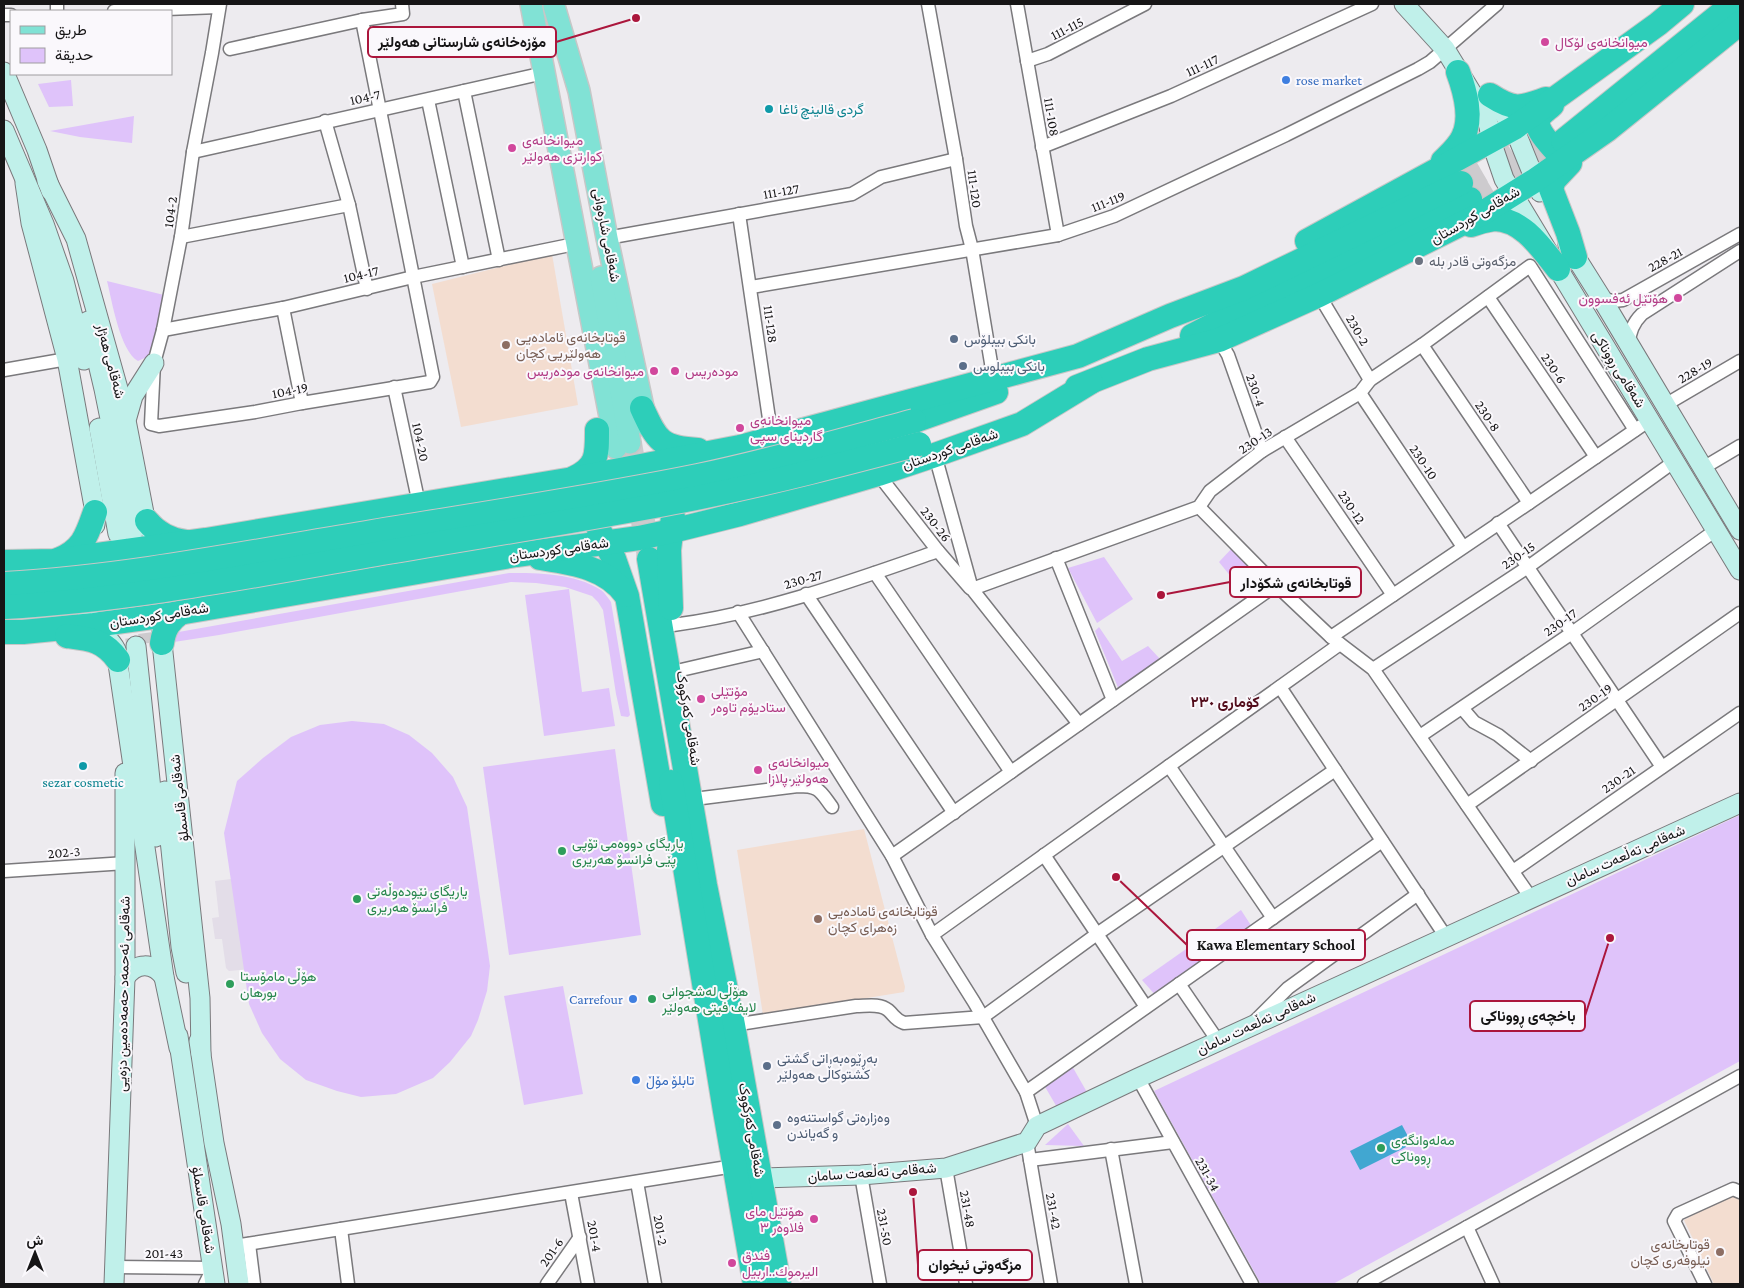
<svg xmlns="http://www.w3.org/2000/svg" width="1744" height="1288" viewBox="0 0 1744 1288" font-family="'Crimson Pro',Vazirmatn,serif">
<style>
.built{fill:#e3dde8}
.education{fill:#f3ddd0}
.green{fill:#dfc3fa}
.water{fill:#41a7d1}
.lines{fill:none;stroke-linecap:round;stroke-linejoin:round}
.secondary-tunnel{stroke:#cdcbce;stroke-width:19;stroke-dasharray:19 9;stroke-linecap:butt}
.highway-tunnel{stroke:#cdcbce;stroke-width:24;stroke-dasharray:24 12;stroke-linecap:butt}
.street-casing{stroke:#7a797c;stroke-width:15}
.secondary-casing{stroke:#7a797c;stroke-width:21}
.primary-casing{stroke:#c7c7c7;stroke-width:24}
.highway-casing{stroke:#c7c7c7;stroke-width:26}
.street{stroke:#fff;stroke-width:12}
.secondary{stroke:#c0f0ea;stroke-width:19}
.primary{stroke:#81e2d5;stroke-width:21}
.highway{stroke:#2dceb9;stroke-width:24}
.highway-bridge-casing{stroke:#c7c7c7;stroke-width:26;stroke-linecap:butt}
.highway-bridge{stroke:#2dceb9;stroke-width:24}
.hotel-dot{fill:#d1479c;stroke:#faf8fc;stroke-width:2}
.shop-dot{fill:#3f7fe0;stroke:#faf8fc;stroke-width:2}
.culture-dot{fill:#0f9aa8;stroke:#faf8fc;stroke-width:2}
.worship-dot{fill:#6b7280;stroke:#faf8fc;stroke-width:2}
.service-dot{fill:#5c6f8a;stroke:#faf8fc;stroke-width:2}
.education-dot{fill:#8d6e63;stroke:#faf8fc;stroke-width:2}
.leisure-dot{fill:#2e9e5b;stroke:#faf8fc;stroke-width:2}
.labels{text-anchor:middle;dominant-baseline:central;stroke-width:4;stroke-linejoin:round;paint-order:stroke}
.street-label{font-size:14px;fill:#161516;stroke:#faf8fc}
.hotel-label{font-size:14px;fill:#b23c85;stroke:#faf8fc;text-anchor:start}
.shop-label{font-size:14px;fill:#366cbe;stroke:#faf8fc;text-anchor:start}
.culture-label{font-size:14px;fill:#0d838f;stroke:#faf8fc;text-anchor:start}
.worship-label{font-size:14px;fill:#5b616d;stroke:#faf8fc;text-anchor:start}
.education-label{font-size:14px;fill:#785e54;stroke:#faf8fc;text-anchor:start}
.service-label{font-size:14px;fill:#4e5e75;stroke:#faf8fc;text-anchor:start}
.leisure-label{font-size:14px;fill:#27864d;stroke:#faf8fc;text-anchor:start}
.neighbourhood-label{font-size:15px;font-weight:bold;fill:#520c1b;stroke:#faf8fc}
.leader{fill:none;stroke:#ab163c;stroke-width:2}
.callout-dot{fill:#ab163c;stroke:#faf8fc;stroke-width:2}
.callout{fill:#faf8fc;stroke:#ab163c;stroke-width:2}
.callout-label{font-size:15px;text-anchor:middle;font-weight:bold;fill:#161516}
</style>
<rect width="100%" height="100%" fill="#edebef"/>
<path class="built" d="M239,878L250,969L229,971L226,968L222,939H215L212,918L219,917L215,881Z"/>
<g class="education">
<path d="M552,254L578,405L461,427L432,284Z"/>
<path d="M864,829L905,987L904,992L763,1015L737,850Z"/>
<path d="M1740,1190V1284H1714L1684,1220Z"/>
</g>
<g class="green">
<path d="M71,80L73,106L49,107L38,84Z"/>
<path d="M134,116L132,143L80,137L50,131Z"/>
<path d="M107,281L164,295L153,350L149,356L138,361C120,351 112,301 107,281Z"/>
<path d="M1235,545L1252,565L1232,578L1219,562Z"/>
<path d="M1104,557L1133,599L1097,623L1068,568Z"/>
<path d="M509,573C539,573 574,573 601,590C605,593 608,598 611,602L630,715L628,717L621,716L616,694L603,610L598,602L592,596L565,587L536,583L511,582L219,635L174,642L173,633Z"/>
<path d="M569,589L582,692L609,688L615,726L544,736L525,595Z"/>
<path d="M1099,627L1122,661L1148,646L1160,659L1119,690L1095,631Z"/>
<path d="M352,721L384,724L409,735L432,753L453,777L467,807L490,966L487,991L478,1020L471,1036L450,1062L433,1078L396,1094L361,1097L337,1091L306,1080L280,1059L262,1033L249,1004L224,833L237,781L263,758L291,737L320,725Z"/>
<path d="M615,749L641,935L509,955L483,767Z"/>
<path d="M1740,815V1061L1333,1284H1261L1154,1091Z"/>
<path d="M1241,910L1252,927L1223,950L1211,932Z"/>
<path d="M1189,947L1201,964L1157,997L1142,980Z"/>
<path d="M563,986L583,1094L524,1105L504,996Z"/>
<path d="M1072,1066L1088,1094L1058,1109L1044,1085Z"/>
<path d="M1068,1124L1084,1146L1045,1145Z"/>
</g>
<path class="water" d="M1402,1125L1412,1144L1360,1170L1350,1151Z"/>
<g class="lines">
<g class="secondary-tunnel">
<path d="M126,582L136,646"/>
<path d="M144,605L149,643"/>
</g>
<g class="highway-tunnel">
<path d="M1461,183L1508,156L1553,127"/>
<path d="M1470,199L1517,171L1563,141"/>
<path d="M630,443L649,557"/>
</g>
<defs>
<g id="street">
<path d="M220,4L212,53L193,152L181,237L163,330L154,363L151,424L159,426L255,412L302,403L430,382L433,377L362,20"/>
<path d="M928,4L956,159L966,226L972,249L991,363L992,378"/>
<path d="M1017,4L1058,235"/>
<path d="M57,11V4"/>
<path d="M114,11L219,7"/>
<path d="M4,15H11"/>
<path d="M230,49L362,20L403,14L402,4"/>
<path d="M1027,61L1048,54L1145,4"/>
<path d="M464,91L499,260"/>
<path d="M428,100L463,267"/>
<path d="M325,121L349,205L367,289"/>
<path d="M1042,147L1171,96L1372,4"/>
<path d="M193,152L544,73"/>
<path d="M739,214L772,439"/>
<path d="M181,237L349,205"/>
<path d="M607,238L852,194L881,177L956,159"/>
<path d="M751,287L1058,235L1114,216L1286,135L1418,69L1430,62L1497,4"/>
<path d="M1319,295L1370,380"/>
<path d="M1488,297L1596,457"/>
<path d="M1602,299L1613,301L1623,300L1740,234"/>
<path d="M283,308L302,403"/>
<path d="M163,330L283,308L413,277L565,246"/>
<path d="M1219,340L1228,355L1262,451"/>
<path d="M1629,344C1629,332 1633,323 1642,314L1740,251"/>
<path d="M1422,345L1529,503"/>
<path d="M4,370L67,359"/>
<path d="M394,387L419,504"/>
<path d="M1360,393L1463,547"/>
<path d="M1665,405L1740,361"/>
<path d="M1285,437L1393,595"/>
<path d="M935,455L972,589L1079,724"/>
<path d="M1703,468L1740,446"/>
<path d="M878,474L938,551L970,588"/>
<path d="M1199,507L1276,585L1331,637L1373,669L1531,898"/>
<path d="M1498,523L1662,767"/>
<path d="M1056,558L1113,700"/>
<path d="M875,573L1011,772"/>
<path d="M972,589L1199,507L1210,491L1262,451L1360,393L1370,380L1422,345L1530,266L1635,430"/>
<path d="M806,594L954,813"/>
<path d="M738,612L892,856L932,935L974,1002L1026,1092L1037,1126"/>
<path d="M673,625C764,613 852,581 938,551"/>
<path d="M1331,637L1529,503L1641,426"/>
<path d="M1373,669L1528,567L1675,461"/>
<path d="M681,670L763,651"/>
<path d="M1280,687L1446,937"/>
<path d="M1462,708L1474,722L1498,735L1531,761"/>
<path d="M1420,736L1572,633L1716,530"/>
<path d="M1169,766L1273,918"/>
<path d="M702,798L798,786C820,786 820,791 832,807"/>
<path d="M1467,805L1740,613"/>
<path d="M1044,855L1146,1007"/>
<path d="M892,856L1276,585"/>
<path d="M4,871L126,863"/>
<path d="M1513,871L1740,713"/>
<path d="M932,935L1340,644"/>
<path d="M1179,984L1218,1041"/>
<path d="M1256,1020L1288,988L1418,894"/>
<path d="M733,1025L856,1006C866,1006 880,1003 888,1010C895,1016 894,1019 904,1023L983,1017L1097,934L1335,770"/>
<path d="M1138,1078L1252,1284"/>
<path d="M1026,1092L1382,841"/>
<path d="M1027,1142L1051,1284"/>
<path d="M1111,1149L1136,1284"/>
<path d="M1030,1160L1173,1142"/>
<path d="M946,1168L966,1284"/>
<path d="M861,1175L880,1284"/>
<path d="M637,1182L655,1284"/>
<path d="M571,1193L588,1284"/>
<path d="M1467,1227L1493,1284"/>
<path d="M341,1229L348,1284"/>
<path d="M249,1244L254,1284"/>
<path d="M234,1246L734,1166"/>
<path d="M114,1267L213,1268L205,1284"/>
<path d="M547,1284L580,1237"/>
<path d="M1364,1284L1740,1076"/>
<path d="M1705,1284L1674,1221L1678,1214L1733,1189L1740,1192"/>
</g>
<g id="secondary">
<path d="M1404,4L1445,49L1484,113L1489,126L1491,141L1504,179L1740,570"/>
<path d="M4,72L37,150L51,191"/>
<path d="M1490,95L1514,128L1540,192"/>
<path d="M4,130L44,224L64,281L84,360"/>
<path d="M47,181L76,239L124,410L144,513L152,534"/>
<path d="M25,183L31,223L67,359L95,512V525"/>
<path d="M1568,245L1602,299L1740,530"/>
<path d="M88,321L104,389L133,532"/>
<path d="M127,417L133,396L154,363"/>
<path d="M99,428L118,534"/>
<path d="M83,588C84,600 86,616 95,626C102,635 111,639 116,650L164,977L179,1048"/>
<path d="M162,630V643L200,998L201,1054"/>
<path d="M136,646L156,837"/>
<path d="M165,791L181,947L186,973"/>
<path d="M125,978C136,962 153,962 164,977"/>
<path d="M178,1036L215,1284"/>
<path d="M199,1041L214,1143L231,1224L239,1284"/>
<path d="M760,1178L861,1175L946,1168L1027,1142L1037,1126L1138,1078L1740,803"/>
<path d="M114,1284L125,978V773"/>
</g>
<g id="primary">
<path d="M531,4L616,448"/>
<path d="M554,6L579,91L607,238L647,426"/>
<path d="M601,277L630,443"/>
</g>
<g id="highway">
<path d="M1490,95C1513,110 1520,109 1546,99"/>
<path d="M1552,105C1548,109 1543,112 1540,116C1531,126 1550,144 1556,151L1565,153L1570,150"/>
<path d="M1563,141L1733,4"/>
<path d="M1443,161C1450,154 1459,146 1463,137C1473,117 1465,91 1458,72"/>
<path d="M1570,163L1554,180L1551,189L1568,233L1575,257"/>
<path d="M1471,225C1479,222 1487,220 1494,219C1523,219 1542,249 1558,269"/>
<path d="M1307,241L1514,128L1658,24L1682,4"/>
<path d="M1192,336L1309,275L1470,199"/>
<path d="M1077,387L1148,359L1219,340L1319,295L1481,214L1534,181L1607,130L1740,23"/>
<path d="M642,408C657,441 661,448 698,450"/>
<path d="M914,421L996,392"/>
<path d="M574,478C598,467 597,454 597,430"/>
<path d="M147,521C157,533 169,540 186,542"/>
<path d="M599,530L614,559L627,596L663,804"/>
<path d="M540,558C572,563 606,567 626,595"/>
<path d="M649,559L705,885L733,1025L779,1284"/>
<path d="M58,560C83,550 87,535 95,512"/>
<path d="M4,562L54,561L206,540L573,479L740,447L1078,356L1170,316L1244,288L1461,183"/>
<path d="M671,608L669,550L673,517"/>
<path d="M4,632H23L94,625L167,615L516,555L639,538L672,531L740,514L878,474L935,455L1022,424L1091,382"/>
<path d="M67,636C90,639 104,640 118,660"/>
<path d="M162,643C164,629 169,621 180,613"/>
<path d="M671,782L725,1111L755,1284"/>
</g>
</defs>
<use href="#street" class="street-casing"/>
<use href="#secondary" class="secondary-casing"/>
<use href="#primary" class="primary-casing"/>
<use href="#highway" class="highway-casing"/>
<use href="#street" class="street"/>
<use href="#secondary" class="secondary"/>
<use href="#primary" class="primary"/>
<use href="#highway" class="highway"/>
<defs>
<g id="highway-bridge">
<path d="M4,584C128,577 250,552 372,532C481,514 590,498 698,476C771,461 843,440 914,421"/>
<path d="M4,607C133,600 260,574 388,552C492,534 597,518 701,497C775,482 847,463 919,444"/>
</g>
</defs>
<use href="#highway-bridge" class="highway-bridge-casing"/>
<use href="#highway-bridge" class="highway-bridge"/>
</g>
<g class="hotel-dot">
<circle cx="1545" cy="42" r="5"/>
<circle cx="512" cy="148" r="5"/>
<circle cx="1678" cy="298" r="5"/>
<circle cx="654" cy="371" r="5"/>
<circle cx="675" cy="371" r="5"/>
<circle cx="740" cy="428" r="5"/>
<circle cx="701" cy="699" r="5"/>
<circle cx="758" cy="770" r="5"/>
<circle cx="814" cy="1219" r="5"/>
<circle cx="732" cy="1263" r="5"/>
</g>
<g class="shop-dot">
<circle cx="1286" cy="80" r="5"/>
<circle cx="633" cy="999" r="5"/>
<circle cx="636" cy="1080" r="5"/>
</g>
<g class="culture-dot">
<circle cx="769" cy="109" r="5"/>
<circle cx="83" cy="766" r="5"/>
</g>
<circle class="worship-dot" cx="1419" cy="261" r="5"/>
<g class="service-dot">
<circle cx="954" cy="339" r="5"/>
<circle cx="963" cy="366" r="5"/>
<circle cx="767" cy="1066" r="5"/>
<circle cx="777" cy="1125" r="5"/>
</g>
<g class="education-dot">
<circle cx="506" cy="345" r="5"/>
<circle cx="818" cy="919" r="5"/>
<circle cx="1720" cy="1252" r="5"/>
</g>
<g class="leisure-dot">
<circle cx="562" cy="851" r="5"/>
<circle cx="357" cy="899" r="5"/>
<circle cx="230" cy="984" r="5"/>
<circle cx="652" cy="999" r="5"/>
<circle cx="1381" cy="1148" r="5"/>
</g>
<g class="labels">
<g class="street-label">
<text transform="translate(1067 28) rotate(-27)">111-115</text>
<text transform="translate(1202 65) rotate(-25)">111-117</text>
<text transform="translate(365 97) rotate(-12)">104-7</text>
<text transform="translate(1052 117) rotate(81)">111-108</text>
<text transform="translate(975 189) rotate(82)">111-120</text>
<text transform="translate(781 191) rotate(-10)">111-127</text>
<text transform="translate(1108 201) rotate(-22)">111-119</text>
<text transform="translate(170 212) rotate(-82)">104-2</text>
<text transform="translate(1475 215) rotate(-30)">شەقامی کوردستان</text>
<text transform="translate(607 235) rotate(79)">شەقامی شارەوانی</text>
<text transform="translate(1665 259) rotate(-29)">228-21</text>
<text transform="translate(361 274) rotate(-13)">104-17</text>
<text transform="translate(771 324) rotate(82)">111-128</text>
<text transform="translate(1358 330) rotate(60)">230-2</text>
<text transform="translate(111 361) rotate(75)">شەقامی هەژار</text>
<text transform="translate(1554 368) rotate(56)">230-6</text>
<text transform="translate(1619 369) rotate(58)">شەقامی ڕووناکی</text>
<text transform="translate(1695 370) rotate(-30)">228-19</text>
<text transform="translate(290 390) rotate(-11)">104-19</text>
<text transform="translate(1256 390) rotate(71)">230-4</text>
<text transform="translate(1488 416) rotate(56)">230-8</text>
<text transform="translate(1255 440) rotate(-34)">230-13</text>
<text transform="translate(421 442) rotate(78)">104-20</text>
<text transform="translate(950 449) rotate(-19)">شەقامی کوردستان</text>
<text transform="translate(1424 462) rotate(56)">230-10</text>
<text transform="translate(1352 507) rotate(56)">230-12</text>
<text transform="translate(936 524) rotate(52)">230-26</text>
<text transform="translate(559 549) rotate(-8)">شەقامی کوردستان</text>
<text transform="translate(1518 555) rotate(-35)">230-15</text>
<text transform="translate(803 579) rotate(-16)">230-27</text>
<text transform="translate(159 615) rotate(-9)">شەقامی کوردستان</text>
<text transform="translate(1560 622) rotate(-35)">230-17</text>
<text transform="translate(1595 697) rotate(-35)">230-19</text>
<text transform="translate(689 718) rotate(81)">شەقامی کەرکووک</text>
<text transform="translate(1618 779) rotate(-35)">230-21</text>
<text transform="translate(179 798) rotate(-96)">شەقامی قاسملۆ</text>
<text transform="translate(64 852) rotate(-4)">202-3</text>
<text transform="translate(1625 855) rotate(-24)">شەقامی تەڵعەت سامان</text>
<text transform="translate(123 994) rotate(-89)">شەقامی ئەحمەد حەمەدەمین دزەیی</text>
<text transform="translate(1256 1023) rotate(-25)">شەقامی تەڵعەت سامان</text>
<text transform="translate(752 1130) rotate(80)">شەقامی کەرکووک</text>
<text transform="translate(872 1172) rotate(-4)">شەقامی تەڵعەت سامان</text>
<text transform="translate(1208 1174) rotate(61)">231-34</text>
<text transform="translate(968 1209) rotate(80)">231-48</text>
<text transform="translate(204 1210) rotate(81)">شەقامی قاسملۆ</text>
<text transform="translate(1054 1211) rotate(80)">231-42</text>
<text transform="translate(885 1227) rotate(80)">231-50</text>
<text transform="translate(661 1230) rotate(80)">201-2</text>
<text transform="translate(595 1236) rotate(80)">201-4</text>
<text transform="translate(551 1252) rotate(-56)">201-6</text>
<text x="164" y="1253">201-43</text>
</g>
<g class="hotel-label">
<text x="1555" y="42">میوانخانەی لۆکال</text>
<text x="522" y="140">میوانخانەی<tspan x="522" dy="16">کوارتزی هەولێر</tspan></text>
<text x="1668" y="298" text-anchor="end">هۆتێل ئەفسوون</text>
<text x="644" y="371" text-anchor="end">میوانخانەی مودەریس</text>
<text x="685" y="371">مودەریس</text>
<text x="750" y="420">میوانخانەی<tspan x="750" dy="16">گاردینای سپی</tspan></text>
<text x="711" y="691">مۆتێلی<tspan x="711" dy="16">ستادیۆم تاوەر</tspan></text>
<text x="768" y="762">میوانخانەی<tspan x="768" dy="16">هەولێر پلازا</tspan></text>
<text x="804" y="1211" text-anchor="end">هۆتێل مای<tspan x="804" dy="16">فلاوەر ٣</tspan></text>
<text x="742" y="1255">فندق<tspan x="742" dy="16">اليرموك..اربيل</tspan></text>
</g>
<g class="shop-label">
<text x="1296" y="80">rose market</text>
<text x="623" y="999" text-anchor="end">Carrefour</text>
<text x="646" y="1080">تابلۆ مۆڵ</text>
</g>
<g class="culture-label">
<text x="779" y="109">گردی قالینچ ئاغا</text>
<text x="83" y="782" text-anchor="middle">sezar cosmetic</text>
</g>
<g class="worship-label">
<text x="1429" y="261">مزگەوتی قادر بلە</text>
</g>
<g class="education-label">
<text x="516" y="337">قوتابخانەی ئامادەیی<tspan x="516" dy="16">هەولێریی کچان</tspan></text>
<text x="828" y="911">قوتابخانەی ئامادەیی<tspan x="828" dy="16">زەهرای کچان</tspan></text>
<text x="1710" y="1244" text-anchor="end">قوتابخانەی<tspan x="1710" dy="16">نیلوفەری کچان</tspan></text>
</g>
<g class="service-label">
<text x="964" y="339">بانکی بیبلۆس</text>
<text x="973" y="366">بانکی بیبلوس</text>
<text x="777" y="1058">بەڕێوەبەراتی گشتی<tspan x="777" dy="16">کشتوکاڵی هەولێر</tspan></text>
<text x="787" y="1117">وەزارەتی گواستنەوە<tspan x="787" dy="16">و گەیاندن</tspan></text>
</g>
<g class="leisure-label">
<text x="572" y="843">یاریگای دووەمی تۆپی<tspan x="572" dy="16">پێی فرانسۆ هەریری</tspan></text>
<text x="367" y="891">یاریگای نێودەوڵەتی<tspan x="367" dy="16">فرانسۆ هەریری</tspan></text>
<text x="240" y="976">هۆڵی مامۆستا<tspan x="240" dy="16">بورهان</tspan></text>
<text x="662" y="991">هۆڵی لەشجوانی<tspan x="662" dy="16">لایف فیتی هەولێر</tspan></text>
<text x="1391" y="1140">مەلەوانگەی<tspan x="1391" dy="16">ڕووناکی</tspan></text>
</g>
<g class="neighbourhood-label">
<text x="1225" y="702">کۆماری ٢٣٠</text>
</g>
</g>
<path class="leader" d="M636 18L556 42M1161 595L1230 582M1116 877L1187 945M1610 938L1585 1016M913 1192L918 1265"/>
<g class="callout-dot">
<circle cx="636" cy="18" r="5"/>
<circle cx="1161" cy="595" r="5"/>
<circle cx="1116" cy="877" r="5"/>
<circle cx="1610" cy="938" r="5"/>
<circle cx="913" cy="1192" r="5"/>
</g>
<g class="callout">
<rect x="368" y="27" width="188" height="30" rx="5"/>
<rect x="1230" y="567" width="131" height="30" rx="5"/>
<rect x="1187" y="930" width="178" height="30" rx="5"/>
<rect x="1470" y="1001" width="115" height="30" rx="5"/>
<rect x="918" y="1250" width="114" height="30" rx="5"/>
</g>
<g class="callout-label">
<text x="462" y="47">مۆزەخانەی شارستانی هەولێر</text>
<text x="1296" y="588">قوتابخانەی شكۆدار</text>
<text x="1276" y="950">Kawa Elementary School</text>
<text x="1528" y="1021">باخچەی ڕووناکی</text>
<text x="975" y="1270">مزگەوتی ئیخوان</text>
</g>
<rect width="1744" height="1288" fill="none" stroke="#161516" stroke-width="10"/>
<rect x="10" y="10" width="162" height="65" fill="#faf8fc" stroke="#9f9da0"/>
<rect x="20" y="26" width="25" height="8" fill="#81e2d5" stroke="#9f9da0"/>
<text x="55" y="35" font-size="15" fill="#161516">طريق</text>
<rect x="20" y="48" width="25" height="15" fill="#dfc3fa" stroke="#9f9da0"/>
<text x="55" y="60" font-size="15" fill="#161516">حديقة</text>
<g transform="translate(35 1253)" stroke="#faf8fc" stroke-width="4" paint-order="stroke">
<path d="M0-4L9 19L0 12L-9 19Z" fill="#161516"/>
<text y="-8" font-size="14" font-weight="bold" text-anchor="middle" fill="#161516">ش</text>
</g>
</svg>
